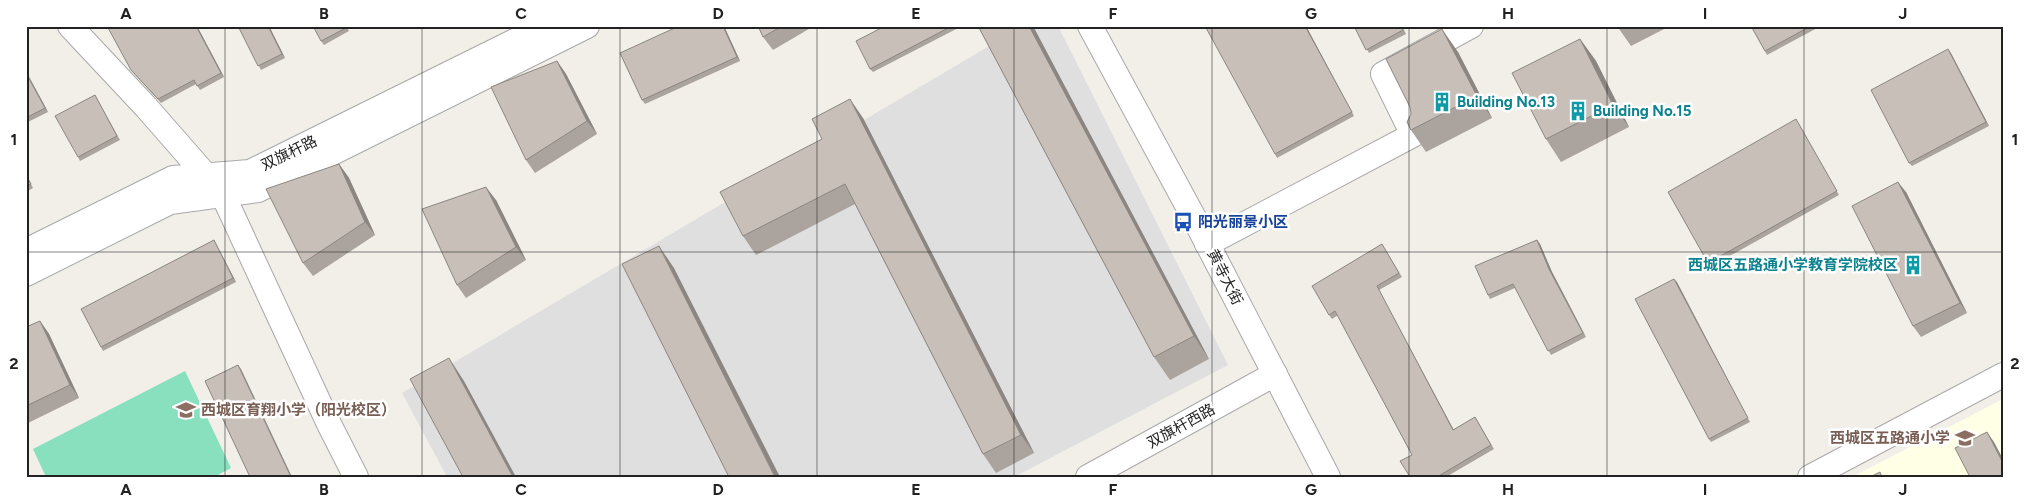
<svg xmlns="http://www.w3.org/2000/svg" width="2029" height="503" viewBox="0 0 2029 503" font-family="Figtree,'Noto Sans SC',sans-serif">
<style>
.residential{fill:#e0dfdf}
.education{fill:#ffffe5}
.pitch{fill:#88e0be}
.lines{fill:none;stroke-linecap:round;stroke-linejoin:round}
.minor-casing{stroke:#a9a9a9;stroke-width:26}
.minor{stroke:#fff;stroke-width:24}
.wall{fill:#aba49e}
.shaded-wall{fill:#8b8681}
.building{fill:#c7bfb8;stroke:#8b8681}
.grid{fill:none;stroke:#222;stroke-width:1;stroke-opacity:0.55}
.labels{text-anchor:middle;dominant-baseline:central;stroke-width:5;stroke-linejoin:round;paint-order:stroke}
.culture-label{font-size:15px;font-weight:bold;fill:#0d838f;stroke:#fff;text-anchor:start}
.street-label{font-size:15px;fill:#222;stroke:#fff}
.transit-label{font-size:15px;font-weight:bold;fill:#164399;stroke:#fff;text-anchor:start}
.education-label{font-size:15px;font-weight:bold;fill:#785e54;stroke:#fff;text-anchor:start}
.neatline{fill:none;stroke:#222;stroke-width:2}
.grid-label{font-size:16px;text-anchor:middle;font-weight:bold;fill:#222}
</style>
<rect width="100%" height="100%" fill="#f2efe9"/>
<path class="residential" d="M1023,26H1058L1228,365L1014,477H447L402,393Z"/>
<path class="education" d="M2003,399V477H1852Z"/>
<path class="pitch" d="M185,371L231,468L214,477H46L33,449Z"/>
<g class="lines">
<defs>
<g id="minor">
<path d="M70,26L146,107L223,195L329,424L356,477"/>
<path d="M1090,26L1193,216L1328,477"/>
<path d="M1207,244L1413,135L1383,74L1471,26"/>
<path d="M26,251L173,178L250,172L545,26"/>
<path d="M26,274L170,202L258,190L587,26"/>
<path d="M1088,477L1275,374"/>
<path d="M1810,477L2003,375"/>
</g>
</defs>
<use href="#minor" class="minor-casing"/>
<use href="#minor" class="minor"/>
</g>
<g class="wall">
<path d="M197,26L224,77L200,90L196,84L161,103L131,70Z"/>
<path d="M238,26H269L285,58L261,70Z"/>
<path d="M346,26L349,31L324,45L321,41Z"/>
<path d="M724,26L740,61L645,104L642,100Z"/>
<path d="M758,26H814L773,50L763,37Z"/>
<path d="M885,26H962L873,72L870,69Z"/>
<path d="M978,26H1033L1209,359L1170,380L1154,357Z"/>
<path d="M1306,26L1354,116L1277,158L1275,154Z"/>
<path d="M1354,26H1402L1406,34L1369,53Z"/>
<path d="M1617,26H1670L1631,46Z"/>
<path d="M1751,26H1821L1767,55Z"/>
<path d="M1580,39L1596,61L1629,127L1561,162L1546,139Z"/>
<path d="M1948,49L1989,126L1912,166L1909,163Z"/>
<path d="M1458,52L1492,118L1426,152L1411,130Z"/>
<path d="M557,61L566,74L597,134L535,173L526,160Z"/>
<path d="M26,71L48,112L26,123Z"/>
<path d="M95,95L120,140L80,161L78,157Z"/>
<path d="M863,118L1034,453L996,473L983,454L855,204L756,255L743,236Z"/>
<path d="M1796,119L1839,195L1710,267L1708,263Z"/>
<path d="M339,164L349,178L375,235L313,276L303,263Z"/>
<path d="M26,174L33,188L26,192Z"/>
<path d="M1906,192L1967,313L1921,337L1913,326Z"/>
<path d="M496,200L526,260L466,298L457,285Z"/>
<path d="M214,240L236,282L103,351L101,347Z"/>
<path d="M1537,240L1540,244L1552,272L1586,337L1551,355L1515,288L1490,299L1488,295Z"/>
<path d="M1384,248L1402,277L1379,290L1453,430L1475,417L1494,449L1446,477H1410L1412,455L1338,315L1332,319L1329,315Z"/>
<path d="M1674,279L1750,422L1711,442L1709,439Z"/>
<path d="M40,321L49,334L79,398L26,424V327Z"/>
</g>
<g class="shaded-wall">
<path d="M196,26H197L224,77L221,73Z"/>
<path d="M268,26H269L285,58L282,54Z"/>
<path d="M723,26H724L740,61L737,57Z"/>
<path d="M1029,26H1033L1209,359L1194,336Z"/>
<path d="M1305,26H1306L1354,116L1352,112Z"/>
<path d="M1442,29L1458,52L1492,118L1477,96Z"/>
<path d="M1580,39L1596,61L1629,127L1613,105Z"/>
<path d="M1948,49L1951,53L1989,126L1986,122Z"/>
<path d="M557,61L566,74L597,134L587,121Z"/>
<path d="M26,71L48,112L45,108Z"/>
<path d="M850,99L863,118L1034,453L1021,435Z"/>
<path d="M339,164L349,178L375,235L365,222Z"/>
<path d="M1898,182L1906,192L1967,313L1960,303Z"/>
<path d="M486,187L496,200L526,260L516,247Z"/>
<path d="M214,240L216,244L236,282L233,278Z"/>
<path d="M1537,240L1540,244L1552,272L1586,337L1549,269Z"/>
<path d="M659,246L674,268L780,477H775Z"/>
<path d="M1674,279L1677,282L1750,422L1748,418Z"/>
<path d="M1377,286L1379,290L1456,434L1453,430Z"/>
<path d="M40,321L49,334L79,398L70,385Z"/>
<path d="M449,358L464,381L516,477H513Z"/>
<path d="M238,365L241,369L292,477H291Z"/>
<path d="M1987,432L1994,442L2003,459V463Z"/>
</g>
<g class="building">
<path d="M107,26H196L221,73L197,86L194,80L158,99L131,70Z"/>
<path d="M238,26H268L282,54L258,66Z"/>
<path d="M313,26H345L346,28L321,41Z"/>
<path d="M679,26H723L737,57L642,100L620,53Z"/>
<path d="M758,26H782L763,37Z"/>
<path d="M885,26H952L870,69L856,41Z"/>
<path d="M978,26H1029L1194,336L1154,357Z"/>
<path d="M1205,26H1305L1352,112L1275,154Z"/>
<path d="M1354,26H1401L1403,30L1366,50Z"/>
<path d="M1751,26H1811L1765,51Z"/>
<path d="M1442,29L1477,96L1411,130L1407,122L1411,114L1410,107L1386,59Z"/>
<path d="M1580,39L1613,105L1546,139L1512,73Z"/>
<path d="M1948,49L1986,122L1909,163L1871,90Z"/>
<path d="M557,61L587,121L526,160L491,87Z"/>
<path d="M26,73L45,108L26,118Z"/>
<path d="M95,95L117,136L78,157L55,116Z"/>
<path d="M850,99L1021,435L983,454L845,184L743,236L720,192L822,139L812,119Z"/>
<path d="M1796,119L1837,191L1708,263L1668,192Z"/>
<path d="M339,164L365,222L303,263L266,189Z"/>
<path d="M26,175L31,184L26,186Z"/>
<path d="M1898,182L1960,303L1913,326L1852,206Z"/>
<path d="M486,187L516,247L457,285L422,209Z"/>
<path d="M214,240L233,278L101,347L81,309Z"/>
<path d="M1537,240L1549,269L1583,333L1548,351L1513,284L1488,295L1475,266Z"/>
<path d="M1382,244L1399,273L1377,286L1453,430L1475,417L1491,445L1437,477H1410L1400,461L1412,455L1335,311L1329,315L1312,286Z"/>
<path d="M659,246L775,477H729L622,264Z"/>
<path d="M1674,279L1748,418L1709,439L1635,299Z"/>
<path d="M40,321L70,385L26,406V327Z"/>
<path d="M449,358L513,477H463L410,379Z"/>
<path d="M238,365L291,477H250L205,381Z"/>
<path d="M1987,432L2003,463V477H1970L1955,448Z"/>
<path d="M1880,472L1882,477H1870Z"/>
</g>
<path class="grid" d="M225,26V477M422,26V477M620,26V477M817,26V477M1014,26V477M1212,26V477M1409,26V477M1607,26V477M1804,26V477M26,252H2003"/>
<defs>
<symbol id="building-bare" viewBox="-9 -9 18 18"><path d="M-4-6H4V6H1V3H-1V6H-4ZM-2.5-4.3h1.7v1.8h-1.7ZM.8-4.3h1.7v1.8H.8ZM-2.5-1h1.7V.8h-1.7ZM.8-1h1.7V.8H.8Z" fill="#0f9aa8" stroke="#fff" stroke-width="2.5" paint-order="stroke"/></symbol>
<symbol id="bus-bare" viewBox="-9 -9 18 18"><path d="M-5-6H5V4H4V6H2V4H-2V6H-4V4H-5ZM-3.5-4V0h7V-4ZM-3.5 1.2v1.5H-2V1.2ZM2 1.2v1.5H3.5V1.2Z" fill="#1a4fb4" stroke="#fff" stroke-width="2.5" paint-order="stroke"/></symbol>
<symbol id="school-bare" viewBox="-9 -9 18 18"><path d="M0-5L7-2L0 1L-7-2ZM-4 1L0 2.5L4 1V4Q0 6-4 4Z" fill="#8d6e63" stroke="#fff" stroke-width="2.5" paint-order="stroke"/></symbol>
</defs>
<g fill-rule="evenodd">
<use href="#building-bare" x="1428" y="88" width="28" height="28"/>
<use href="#building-bare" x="1564" y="97" width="28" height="28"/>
<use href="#bus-bare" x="1169" y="208" width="28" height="28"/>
<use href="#building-bare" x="1899" y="251" width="28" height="28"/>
<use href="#school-bare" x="172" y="396" width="28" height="28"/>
<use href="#school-bare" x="1951" y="424" width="28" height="28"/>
</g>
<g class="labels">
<g class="culture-label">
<text x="1457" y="102">Building No.13</text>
<text x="1593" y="111">Building No.15</text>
<text x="1898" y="265" text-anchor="end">西城区五路通小学教育学院校区</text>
</g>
<g class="street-label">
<text transform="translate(289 153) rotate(-26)">双旗杆路</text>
<text transform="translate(1225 277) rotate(63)">黄寺大街</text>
<text transform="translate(1181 426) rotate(-29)">双旗杆西路</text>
</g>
<g class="transit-label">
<text x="1198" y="222">阳光丽景小区</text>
</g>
<g class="education-label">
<text x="201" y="410">西城区育翔小学（阳光校区）</text>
<text x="1950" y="438" text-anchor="end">西城区五路通小学</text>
</g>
</g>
<rect width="2029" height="503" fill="none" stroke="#ffffff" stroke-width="55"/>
<rect x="28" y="28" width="1974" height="448" class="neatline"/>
<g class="grid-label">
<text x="126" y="19">A</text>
<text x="324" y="19">B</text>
<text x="521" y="19">C</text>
<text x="718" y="19">D</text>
<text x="916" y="19">E</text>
<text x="1113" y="19">F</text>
<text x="1311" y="19">G</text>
<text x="1508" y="19">H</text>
<text x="1705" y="19">I</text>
<text x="1903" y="19">J</text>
<text x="14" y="145">1</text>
<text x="2015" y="145">1</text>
<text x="14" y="369">2</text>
<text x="2015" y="369">2</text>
<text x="126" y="495">A</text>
<text x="324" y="495">B</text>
<text x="521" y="495">C</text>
<text x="718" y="495">D</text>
<text x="916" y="495">E</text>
<text x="1113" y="495">F</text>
<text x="1311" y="495">G</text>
<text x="1508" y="495">H</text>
<text x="1705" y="495">I</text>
<text x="1903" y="495">J</text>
</g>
</svg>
